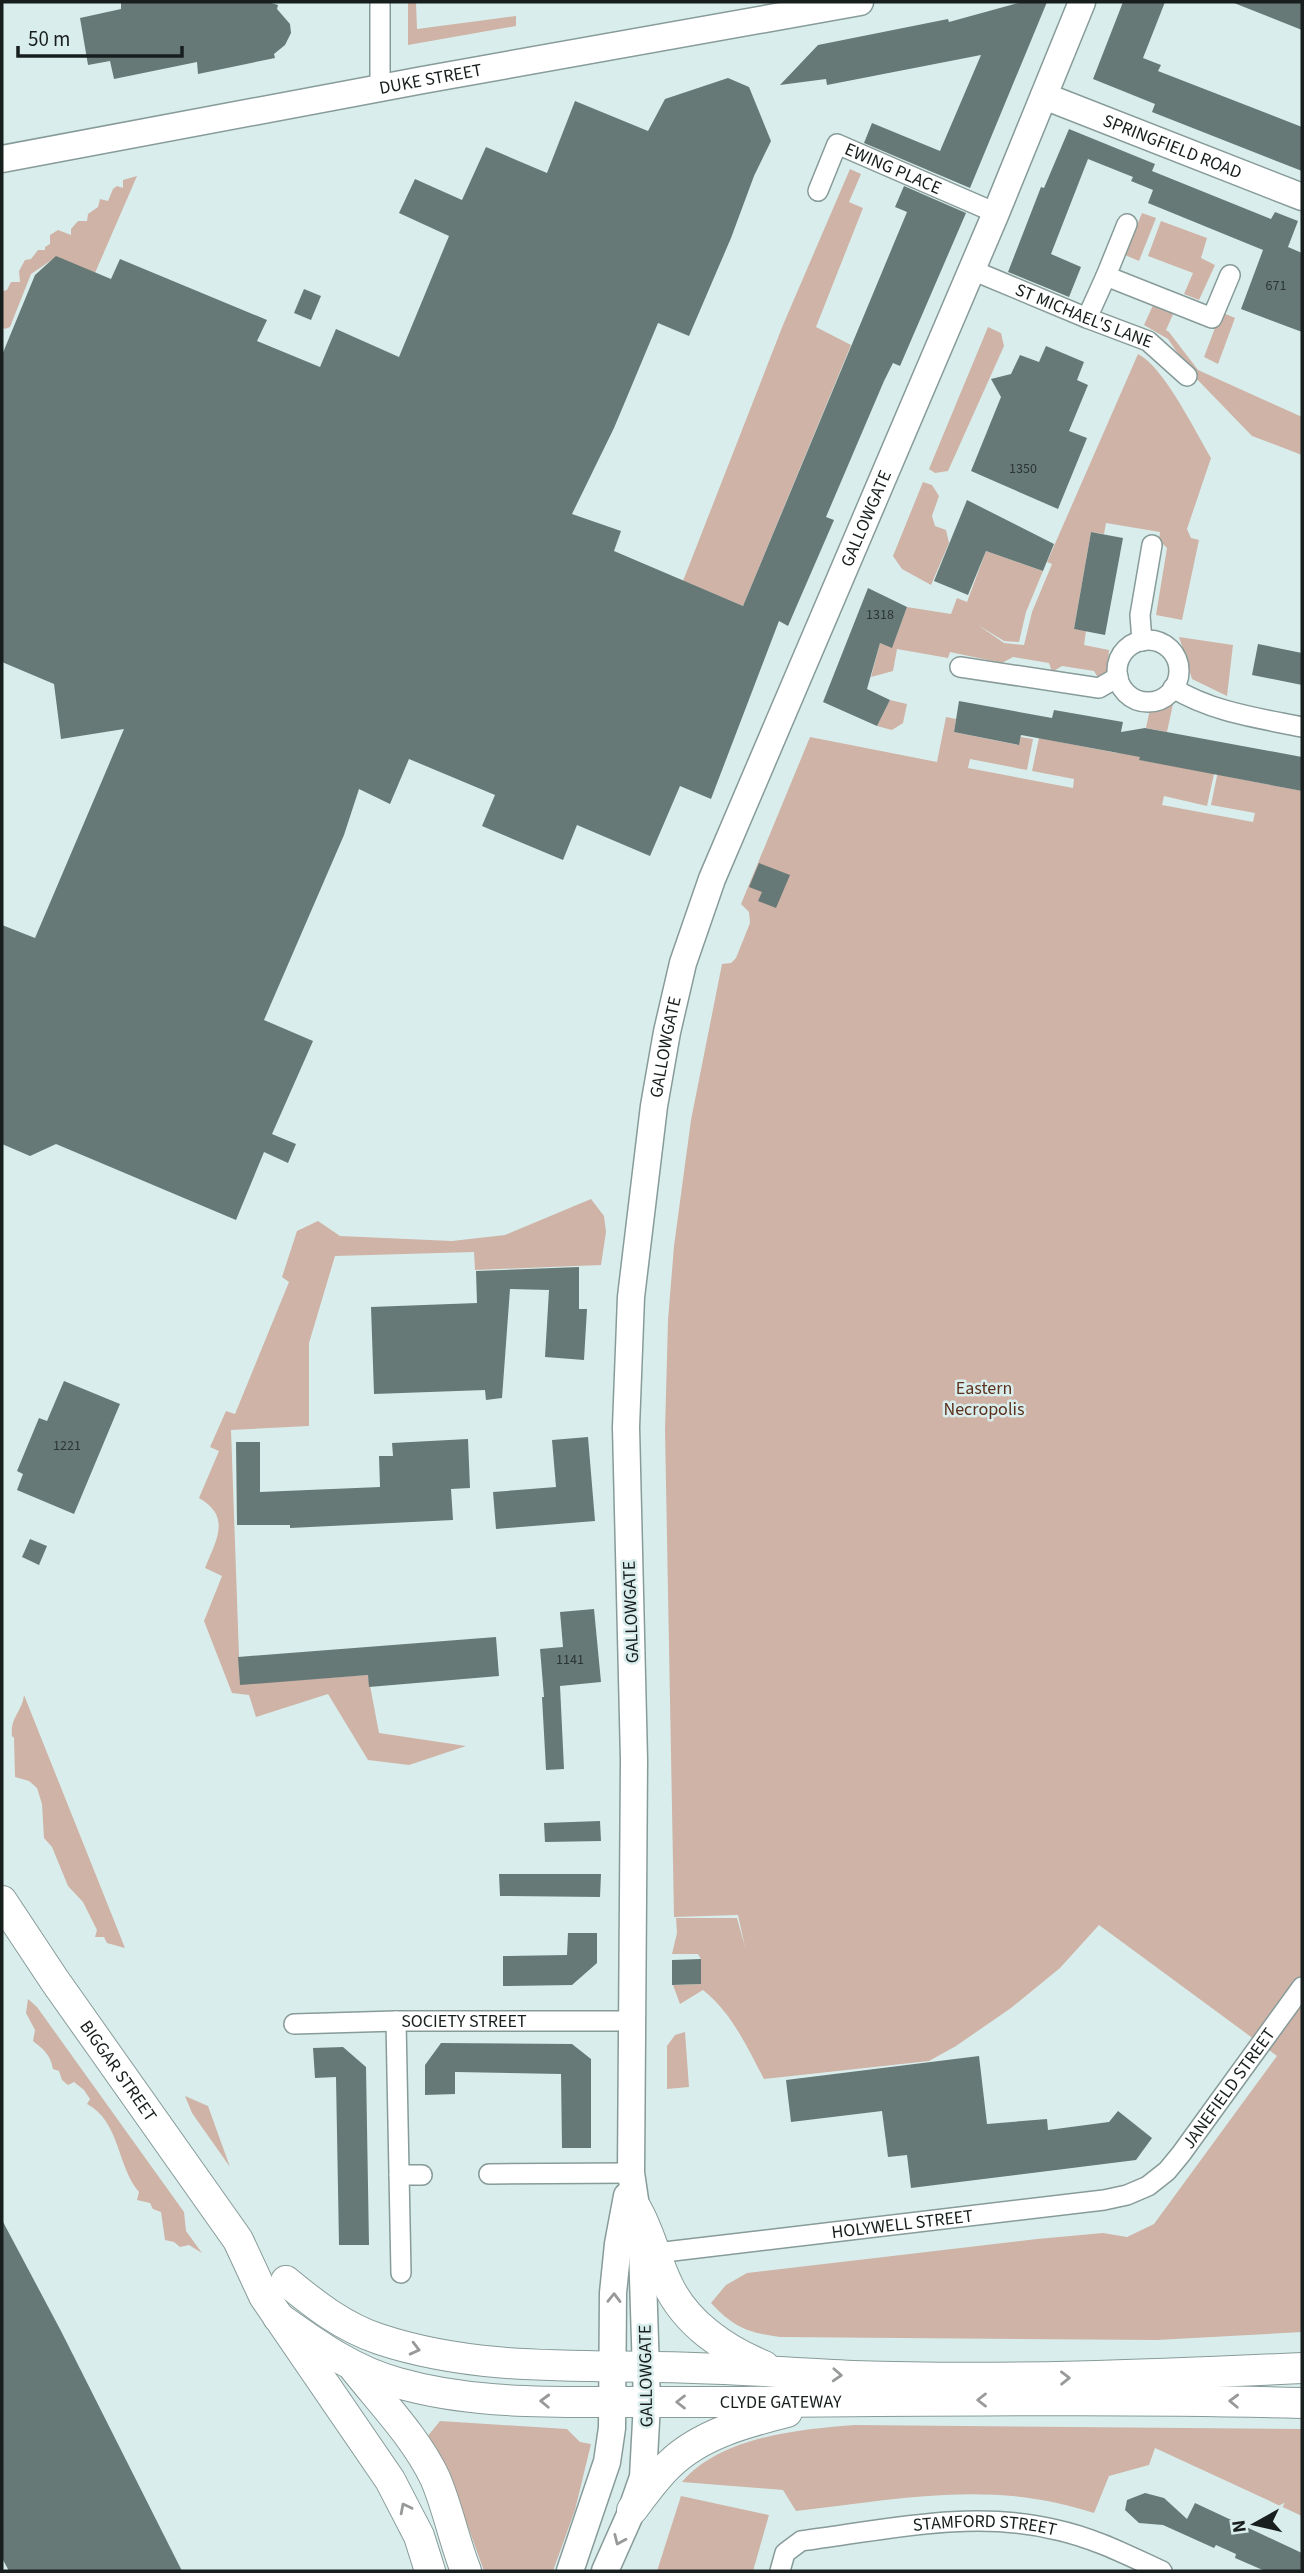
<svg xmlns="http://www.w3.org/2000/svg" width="1304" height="2573" viewBox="0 0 1304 2573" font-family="'Source Sans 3',sans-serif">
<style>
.green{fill:#cfb3a7}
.building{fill:#677977}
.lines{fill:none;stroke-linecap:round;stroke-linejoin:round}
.street-casing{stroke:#879b99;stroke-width:22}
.secondary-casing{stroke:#879b99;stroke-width:29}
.primary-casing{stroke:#879b99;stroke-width:32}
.street{stroke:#fff;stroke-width:19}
.secondary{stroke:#fff;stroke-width:26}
.primary{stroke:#fff;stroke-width:30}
.oneway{stroke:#979a99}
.labels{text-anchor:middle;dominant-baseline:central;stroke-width:5;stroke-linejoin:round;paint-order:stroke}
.number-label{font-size:14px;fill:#2b3534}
.street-label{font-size:18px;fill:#171e1d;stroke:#d9eeec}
.park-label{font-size:18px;fill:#5c301d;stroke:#d9eeec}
</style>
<rect width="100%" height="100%" fill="#d9eeec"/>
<g class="green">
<path d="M408,2H416L417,29L516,16V26L408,45Z"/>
<path d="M850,169L861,174L849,202L863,208L816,327L851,345L743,606L683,581L783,325Z"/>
<path d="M137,176L95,273L56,257L31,274L10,327L5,329L2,327V291L7,290L11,282H20L19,271L25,260L31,259L38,250H45V247L50,244V235L58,230L71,235V229L78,221H87L88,214L98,207L100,199L108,201L113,189L117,186L123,188V180Z"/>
<path d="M1142,213L1156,218L1139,261L1125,255Z"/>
<path d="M1161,221L1207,238L1201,258L1215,265L1199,300L1184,294L1193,273L1148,256Z"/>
<path d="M1155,301L1175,310L1166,330L1169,332L1198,370L1302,417V455L1252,436L1192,374L1168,339L1144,325Z"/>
<path d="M1221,312L1235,318L1218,364L1204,357Z"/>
<path d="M988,327L1001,333L1004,346L948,471L935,473L929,469Z"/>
<path d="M1138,354C1164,367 1195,431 1211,458L1187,529L1191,538L1199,540L1182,620L1156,615L1167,548L1159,540L1160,532L1106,523L1104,534L1091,532L1074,629L1086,631L1084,645L1109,650L1107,683L1100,681L1094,671L1062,666L1052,672L1049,663L1013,657L1002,663L950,652L948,658L897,649L893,671L871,677L880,643L892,647L907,607L951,614L957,598L967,602L986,551L1043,571L1026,612L1019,642L1004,641L978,625L1004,643L1024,645L1032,612L1052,564L1047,562Z"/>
<path d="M923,482L932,485L939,496L932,516L935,526L946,530L949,543L931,585L902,569L893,556Z"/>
<path d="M1179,637L1233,645L1227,696L1192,679Z"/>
<path d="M890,700L907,704L903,723L892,730L877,726Z"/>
<path d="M1173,704L1167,732L1146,728L1150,709Z"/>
<path d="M946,717L956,719L954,732L1018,745L1021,737L1033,739L1027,770L970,759L968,768L1073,788L1074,779L1032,771L1039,738L1117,753L1142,747L1140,760L1207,772L1216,765L1207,806L1164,796L1162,805L1253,822L1255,813L1211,805L1219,766L1230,777L1302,791V2332L1157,2340L780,2337C749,2333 733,2327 711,2303L726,2285L747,2273L1037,2239L1103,2233L1127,2237L1154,2224L1277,2056L1099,1925L1060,1968L1011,2008L956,2046L929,2061L764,2079C747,2047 732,2013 703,1990L680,2004L673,1985L701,1984V1959L698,1954H672L677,1933L676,1918H737L745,1947L738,1915L674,1917L665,1430L668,1320L674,1246L691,1120L722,964L731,963L736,958L750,923L749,912L741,904L810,737L937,762Z"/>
<path d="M591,1199L604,1216L606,1232L601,1265L475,1270L474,1252L335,1256L309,1343V1426L231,1430L240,1684L368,1675L379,1733L466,1746L409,1765L368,1760L328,1694L256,1717L249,1695L232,1693L204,1621L222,1576L205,1568C216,1540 232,1517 199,1498L219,1451L210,1447L226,1411L235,1414L289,1282L282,1277L297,1231L318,1221L340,1236L452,1241L505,1235Z"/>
<path d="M24,1695L125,1948L107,1943L104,1937H95L97,1930L83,1902L68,1886L52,1847L44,1838L42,1804L37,1788L29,1781L15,1777L14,1738L12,1736C10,1717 22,1712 24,1695Z"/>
<path d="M28,1999L37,2007L184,2212L186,2231L202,2253L189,2245L180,2247L174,2242L165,2240L161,2212L153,2209L150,2203L137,2200L139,2192C117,2167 120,2121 87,2104L90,2099L84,2090L74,2082L68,2085L62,2080L59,2071L53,2069C50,2054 44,2050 33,2041L35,2030L26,2013Z"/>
<path d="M685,2032L689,2087L667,2089V2046L675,2035Z"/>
<path d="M185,2096L208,2106L230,2167L192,2113Z"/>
<path d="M440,2421L567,2429L580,2442L591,2444L575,2510L553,2571H484L446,2466L427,2437Z"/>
<path d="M855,2425L1302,2429V2516L1155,2448L1149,2465L1109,2476L1094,2513C991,2479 900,2499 796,2511L783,2490L682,2482C720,2437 799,2429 855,2425Z"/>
<path d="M681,2496L769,2515L753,2571H657Z"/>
</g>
<g class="building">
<path d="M121,2H268L278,5L277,9L290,24L291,33L285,45L274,54L275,58L198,74L197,62L114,79L110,61L88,65L80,18L121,9Z"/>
<path d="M1022,2H1047L970,188L864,143L872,123L940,151L981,55L827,85L826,79L780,85L818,45L948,19L949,22Z"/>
<path d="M1123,2H1165L1143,58L1161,65L1158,71L1302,127V171L1152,112L1155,104L1093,79Z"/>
<path d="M1235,2H1302V30L1234,3Z"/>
<path d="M728,78L749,87L771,141L754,176L731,238L689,336L658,323L614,428L572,514L621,531L614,551L743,606L907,212L895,207L904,186L966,213L900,366L893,363L884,381L826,517L834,520L788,626L779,621L711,799L680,786L650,856L577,825L563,860L482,826L495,795L409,759L390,804L359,789L344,835L264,1020L313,1041L272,1134L296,1144L288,1163L264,1152L236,1220L56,1144L30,1156L2,1144V925L35,938L124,729L61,739L54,684L2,662V355L35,275L56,256L111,279L120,259L267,320L257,341L320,367L336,329L399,357L449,236L399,213L415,179L462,200L486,147L547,173L575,101L648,131L665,99Z"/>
<path d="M1069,129L1155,164L1152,171L1271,219L1275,212L1298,221L1288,247L1302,253V332L1241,309L1263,250L1148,203L1153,190L1131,181L1133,177L1088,159L1051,254L1081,267L1069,297L1008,272L1041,187L1044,188Z"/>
<path d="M304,289L321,296L311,320L294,313Z"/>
<path d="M1046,346L1084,362L1077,380L1088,385L1069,431L1087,438L1058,509L971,471L1001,397L991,379L1011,374L1020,355L1039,362Z"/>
<path d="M967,500L1054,544L1043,571L986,551L968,595L934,581Z"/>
<path d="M1091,532L1123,538L1105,635L1074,629Z"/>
<path d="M868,588L907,607L892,648L880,643L867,689L890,700L877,726L823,702Z"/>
<path d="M1258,644L1302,653V685L1252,675Z"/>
<path d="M959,701L1052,718L1054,710L1123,722L1121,732L1145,728L1302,757V791L1139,760L1140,757L1021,735L1019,745L954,732Z"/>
<path d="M759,863L790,875L776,908L758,901L762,892L749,887Z"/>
<path d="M579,1267V1309H587L584,1360L545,1357L549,1290L510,1289L502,1398L486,1400L485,1390L374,1394L371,1307L477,1303L476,1271Z"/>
<path d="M64,1381L120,1404L74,1514L17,1490L23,1474L17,1471L39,1418L47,1421Z"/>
<path d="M588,1437L595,1521L496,1529L493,1492L556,1487L552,1440Z"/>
<path d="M468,1439L470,1488L451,1489L453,1520L290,1528V1525H237L236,1442H260V1492L380,1487L379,1456H393L392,1443Z"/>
<path d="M30,1539L47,1546L39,1565L22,1557Z"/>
<path d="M594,1609L601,1682L560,1686L564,1769L546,1770L542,1697H544L540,1649L563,1647L560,1612Z"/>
<path d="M496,1637L499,1676L369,1687L368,1675L240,1685L238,1657Z"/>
<path d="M600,1821L601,1841L545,1842L544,1823Z"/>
<path d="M499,1874H601L600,1897L500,1896Z"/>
<path d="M568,1933H597V1963L572,1985L503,1986V1956L567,1955Z"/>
<path d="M701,1959V1984L672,1985V1960Z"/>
<path d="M441,2043L572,2044L591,2059V2148H562L561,2074L455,2072V2094L425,2095V2065Z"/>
<path d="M343,2047L366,2067L369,2245H339L336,2077L315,2078L313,2048Z"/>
<path d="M979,2056L987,2124L1047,2119L1048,2130L1109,2122L1118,2111L1152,2138L1136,2160L911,2188L907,2155L888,2157L882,2111L791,2122L786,2080Z"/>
<path d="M2,2220L61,2331L182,2571H9L2,2558Z"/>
<path d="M1145,2493L1164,2498L1187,2519L1195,2503L1302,2553V2571H1265L1235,2558L1236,2554L1216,2545L1214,2548L1163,2525L1139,2523L1125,2510L1127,2500Z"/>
</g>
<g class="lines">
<defs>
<g id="street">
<path d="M380,88V2"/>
<path id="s1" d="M818,191L837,144L996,213"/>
<path d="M1127,224L1106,276L1212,318L1230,275"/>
<path id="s2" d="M972,270L1087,318L1148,341L1187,376"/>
<path d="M1087,318L1106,276"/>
<circle cx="1148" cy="671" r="31"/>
<path d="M1142,641L1140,615L1152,545"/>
<path d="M960,667L1099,688L1118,677"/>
<path d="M1173,688C1212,712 1258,718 1302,727"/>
<path d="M396,2021L401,2273"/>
<path id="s3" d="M294,2024L396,2021H634"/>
<path d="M489,2174L631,2173"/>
<path d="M399,2175H422"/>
<path id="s4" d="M656,2253L1104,2200L1127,2195L1148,2186L1167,2171L1181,2154L1302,1987"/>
<path id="s5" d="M780,2571L785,2553L801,2541C885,2530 973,2509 1057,2530C1094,2538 1127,2555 1162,2571"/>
</g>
<g id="secondary">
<path id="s6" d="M1044,96L1302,197"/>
<path id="s7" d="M2,159L423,80L860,2"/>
<path d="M570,2571L607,2462L612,2428L613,2293L618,2244L627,2196"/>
<path id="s8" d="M605,2571L629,2517L643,2477L647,2403L642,2247L631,2173L634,1760L626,1427L631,1297L654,1106L667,1032L683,963L712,879L996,213L1082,2"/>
</g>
<g id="primary">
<path id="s9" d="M2,1901L55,1981L238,2240L264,2296L390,2480L419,2536L430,2571"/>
<path d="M636,2208C650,2232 655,2258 667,2283C685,2323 725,2350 764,2366"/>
<path d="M286,2281C315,2305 343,2327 379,2339C481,2373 589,2364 694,2368C747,2369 800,2374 853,2376C1003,2381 1152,2375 1302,2368"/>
<path id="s10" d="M278,2317C316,2344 353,2371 398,2383C461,2401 527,2402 592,2402C642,2402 691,2402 741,2402C928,2401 1115,2398 1302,2403"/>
<path d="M355,2369C382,2403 416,2438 435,2478C448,2508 454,2541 466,2571"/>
<path d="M632,2510C644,2494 656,2477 670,2464C701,2434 747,2422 787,2412"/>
</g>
</defs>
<use href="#street" class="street-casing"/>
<use href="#secondary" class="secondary-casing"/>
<use href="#primary" class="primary-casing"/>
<use href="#street" class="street"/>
<use href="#secondary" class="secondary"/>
<use href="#primary" class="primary"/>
</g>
<defs><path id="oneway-chevron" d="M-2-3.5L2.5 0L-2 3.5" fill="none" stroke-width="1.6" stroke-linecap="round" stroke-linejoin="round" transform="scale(1.75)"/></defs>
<g class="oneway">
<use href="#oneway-chevron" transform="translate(614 2298) rotate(-89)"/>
<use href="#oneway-chevron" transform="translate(415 2349) rotate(14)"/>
<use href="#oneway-chevron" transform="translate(837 2375) rotate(3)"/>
<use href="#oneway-chevron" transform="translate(1065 2378) rotate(-1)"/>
<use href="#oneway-chevron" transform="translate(982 2400) rotate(180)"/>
<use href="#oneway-chevron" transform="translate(545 2401) rotate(-178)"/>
<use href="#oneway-chevron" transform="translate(1234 2401) rotate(-178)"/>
<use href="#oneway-chevron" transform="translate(681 2402) rotate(180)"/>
<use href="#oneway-chevron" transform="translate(405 2508) rotate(-117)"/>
<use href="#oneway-chevron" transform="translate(619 2540) rotate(114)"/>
</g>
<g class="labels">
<g class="number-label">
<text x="1276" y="286">671</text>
<text x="1023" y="469">1350</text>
<text x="880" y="615">1318</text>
<text x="67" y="1446">1221</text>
<text x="570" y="1660">1141</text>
</g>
<g class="street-label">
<text stroke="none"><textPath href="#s7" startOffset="436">DUKE STREET</textPath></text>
<text stroke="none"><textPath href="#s6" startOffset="138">SPRINGFIELD ROAD</textPath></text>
<text stroke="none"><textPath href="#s1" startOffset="112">EWING PLACE</textPath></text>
<text stroke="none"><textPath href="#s2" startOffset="121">ST MICHAEL'S LANE</textPath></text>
<text stroke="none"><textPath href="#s8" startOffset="2102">GALLOWGATE</textPath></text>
<text stroke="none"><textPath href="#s8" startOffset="1535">GALLOWGATE</textPath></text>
<text transform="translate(631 1612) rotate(-92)">GALLOWGATE</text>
<text stroke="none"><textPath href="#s3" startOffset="170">SOCIETY STREET</textPath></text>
<text stroke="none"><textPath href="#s9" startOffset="206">BIGGAR STREET</textPath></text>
<text stroke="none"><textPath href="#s4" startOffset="625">JANEFIELD STREET</textPath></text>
<text stroke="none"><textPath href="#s4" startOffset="248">HOLYWELL STREET</textPath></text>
<text transform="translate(646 2376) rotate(-91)">GALLOWGATE</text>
<text stroke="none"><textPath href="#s10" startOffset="522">CLYDE GATEWAY</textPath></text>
<text stroke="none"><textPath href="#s5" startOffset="224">STAMFORD STREET</textPath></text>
</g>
<g class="park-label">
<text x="984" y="1388">Eastern<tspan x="984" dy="21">Necropolis</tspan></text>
</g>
</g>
<rect width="1304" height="2573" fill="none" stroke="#171e1d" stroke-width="7"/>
<g transform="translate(1255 2524) rotate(262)" stroke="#d9eeec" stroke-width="5" paint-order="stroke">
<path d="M0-5L12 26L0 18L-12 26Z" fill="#171e1d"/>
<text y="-10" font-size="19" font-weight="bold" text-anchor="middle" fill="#171e1d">N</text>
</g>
<path d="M18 46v10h164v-10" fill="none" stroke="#171e1d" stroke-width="3.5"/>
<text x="28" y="46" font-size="21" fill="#171e1d" stroke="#d9eeec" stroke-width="5" paint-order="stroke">50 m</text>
</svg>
